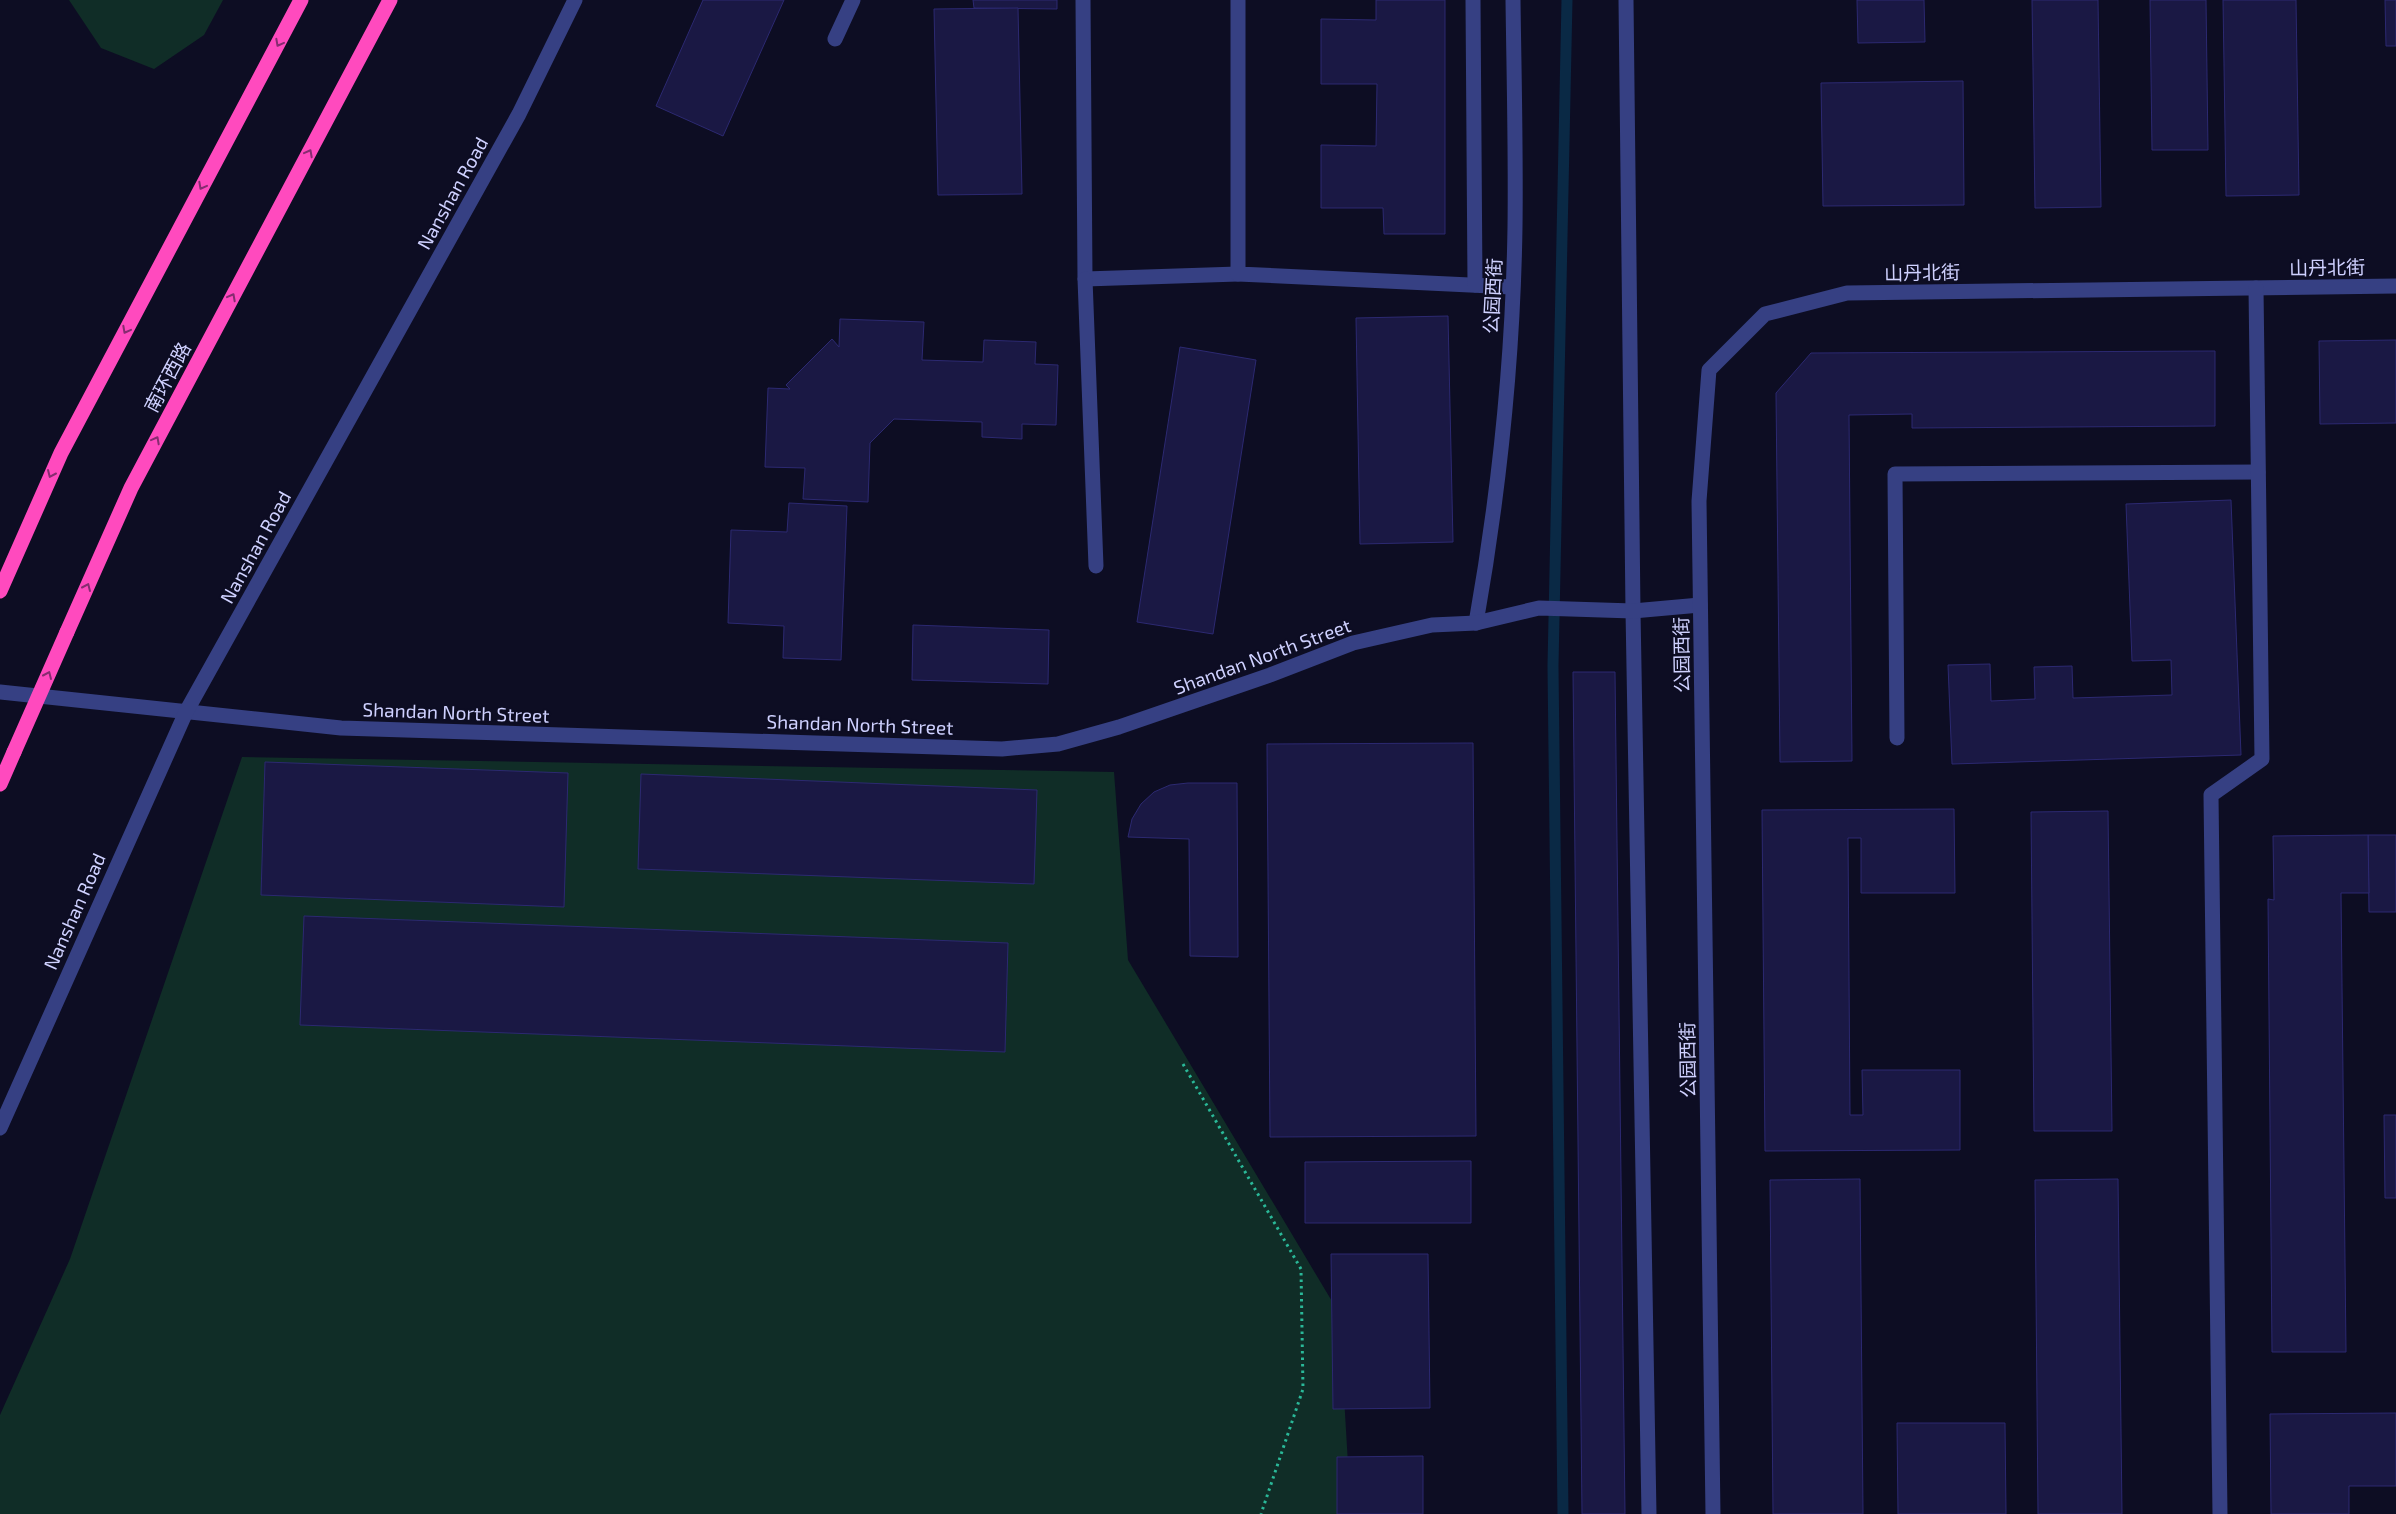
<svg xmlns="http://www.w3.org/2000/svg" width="2396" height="1514" viewBox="0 0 2396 1514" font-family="'Exo 2','Noto Sans SC',sans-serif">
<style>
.green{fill:#102d27}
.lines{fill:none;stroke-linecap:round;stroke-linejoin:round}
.stream{stroke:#0a2945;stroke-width:11}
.building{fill:#1a1844;stroke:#2c2971}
.path{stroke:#2ab898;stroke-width:3;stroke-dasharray:2.5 4;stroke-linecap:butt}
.minor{stroke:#364083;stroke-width:15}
.highway{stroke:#ff4abe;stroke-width:15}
.highway-bridge{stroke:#ff4abe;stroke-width:15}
.oneway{stroke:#862c70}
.labels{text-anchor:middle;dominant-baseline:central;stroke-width:4;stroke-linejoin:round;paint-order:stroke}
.street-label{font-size:19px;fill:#cfd1ff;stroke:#0d0d23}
</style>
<rect width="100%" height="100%" fill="#0d0d23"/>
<g class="green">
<path d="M69,0H223L204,35L154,69L101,48Z"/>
<path d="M242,757L1114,772L1128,960L1339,1313L1351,1514H0V1415L70,1259Z"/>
</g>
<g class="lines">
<path class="stream" d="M1563,1514L1553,666L1567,0"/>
</g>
<g class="building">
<path d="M703,0H784L723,136L656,106Z"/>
<path d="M973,0H1057V9L974,8Z"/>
<path d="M1376,0H1445V234H1384L1383,208H1321V145L1376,146L1377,84H1321V19L1376,20Z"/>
<path d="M1857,0H1924L1925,42L1858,43Z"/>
<path d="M2032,0H2098L2101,207L2035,208Z"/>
<path d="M2150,0H2206L2208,150H2152Z"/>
<path d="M2223,0H2296L2299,195L2226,196Z"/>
<path d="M2385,0H2396V46H2386Z"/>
<path d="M1018,8L1022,194L938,195L934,9Z"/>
<path d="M1963,81L1964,205L1823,206L1821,83Z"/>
<path d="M1448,316L1453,542L1360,544L1356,318Z"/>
<path d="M840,319L924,322L922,360L983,362L984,340L1036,342L1035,364L1058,365L1056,425L1022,424V439L982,437V422L894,419L870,443L868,502L803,499L805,468L765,467L768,388L790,389L786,385L832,339L839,347Z"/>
<path d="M2396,340V423L2320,424L2319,341Z"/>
<path d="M1180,347L1256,360L1213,634L1137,622Z"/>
<path d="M2215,351V426L1912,428V414L1849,415L1852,761L1780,762L1776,393L1811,353Z"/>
<path d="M2231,500L2241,755L1952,764L1948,665L1990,664L1991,701L2035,699L2034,667L2072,666L2073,698L2172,695L2171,660L2132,661L2126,504Z"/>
<path d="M789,503L847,506L841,660L783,658L784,626L728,623L731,530L787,532Z"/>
<path d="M913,625L1049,630L1048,684L912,680Z"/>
<path d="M1573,672H1615L1625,1514H1582Z"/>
<path d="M1473,743L1476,1136L1270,1137L1267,744Z"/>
<path d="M265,762L568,773L564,907L261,895Z"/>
<path d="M641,774L1037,790L1034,884L638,869Z"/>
<path d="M1188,783H1237L1238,957L1190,956L1189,839L1128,837L1132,819L1141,804L1154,792L1170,785Z"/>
<path d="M1954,809L1955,893H1861V838H1848L1850,1115H1863L1862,1070H1960V1150L1765,1151L1762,810Z"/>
<path d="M2108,811L2112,1131H2034L2031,812Z"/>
<path d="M2368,835H2396V912H2369Z"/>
<path d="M2368,835L2369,893H2341L2346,1352H2272L2268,899L2274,900L2273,836Z"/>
<path d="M304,916L1008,943L1005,1052L300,1025Z"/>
<path d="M2384,1115H2396V1198H2385Z"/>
<path d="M1471,1161V1223H1305V1162Z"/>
<path d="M1860,1179L1863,1514H1773L1770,1180Z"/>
<path d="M2118,1179L2122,1514H2038L2035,1180Z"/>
<path d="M1331,1254H1428L1430,1408L1333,1409Z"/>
<path d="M2396,1413V1486H2349V1514H2271L2270,1414Z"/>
<path d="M1897,1423H2005L2006,1514H1898Z"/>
<path d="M1423,1456V1514H1337V1457Z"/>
</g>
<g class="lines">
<path class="path" d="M1183,1064L1301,1269L1303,1389L1261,1514"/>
<g class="minor">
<path d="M1083,0L1085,279L1238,274"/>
<path d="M1238,0V274L1512,287"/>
<path d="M1473,0L1475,285"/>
<path d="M1626,0L1633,611L1649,1514"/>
<path d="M835,39L853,0"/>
<path d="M1085,279L1096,566"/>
<path d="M1476,623C1499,493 1513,359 1515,227C1516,152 1514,76 1513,0"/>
<path d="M0,692L341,728L1002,749L1058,744L1119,727L1270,675L1353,643L1432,625L1476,623L1539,608L1633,611L1700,605"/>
<path d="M1897,738L1895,474L2258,472"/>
<path d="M0,1128L186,712L519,114L575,0"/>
<path d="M1713,1514L1699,501L1709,370L1765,314L1847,293L2396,286"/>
<path d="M2220,1514L2211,795L2262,759L2256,288"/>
</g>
<g class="highway">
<path d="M0,591L61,453L301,0"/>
<path d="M67,632L131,488L390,0"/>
<path d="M0,784L14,752"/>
</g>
<path class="highway-bridge" d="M14,752L67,632"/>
</g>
<defs><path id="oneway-chevron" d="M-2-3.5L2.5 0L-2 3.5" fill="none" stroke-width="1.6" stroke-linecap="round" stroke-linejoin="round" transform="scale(1.25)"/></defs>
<g class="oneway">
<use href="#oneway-chevron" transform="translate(279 43) rotate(118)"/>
<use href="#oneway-chevron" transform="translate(309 153) rotate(-62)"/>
<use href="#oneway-chevron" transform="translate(202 186) rotate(118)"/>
<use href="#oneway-chevron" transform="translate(232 297) rotate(-62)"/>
<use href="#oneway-chevron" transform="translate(126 330) rotate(118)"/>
<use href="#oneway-chevron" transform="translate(156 440) rotate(-62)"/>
<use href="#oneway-chevron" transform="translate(51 474) rotate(114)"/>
<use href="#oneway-chevron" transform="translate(87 587) rotate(-66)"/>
<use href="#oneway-chevron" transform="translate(48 675) rotate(-66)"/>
</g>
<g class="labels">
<g class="street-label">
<text transform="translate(452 193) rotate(-61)">Nanshan Road</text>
<text transform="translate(2327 267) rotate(-1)">山丹北街</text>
<text transform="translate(1922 272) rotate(-1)">山丹北街</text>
<text transform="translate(1492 296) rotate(-87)">公园西街</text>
<text transform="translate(167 377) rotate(-62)">南环西路</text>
<text transform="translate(255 547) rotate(-61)">Nanshan Road</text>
<text transform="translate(1681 655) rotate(-91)">公园西街</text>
<text transform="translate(1262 656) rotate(-20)">Shandan North Street</text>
<text transform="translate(456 712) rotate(2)">Shandan North Street</text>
<text transform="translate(860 724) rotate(2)">Shandan North Street</text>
<text transform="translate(74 911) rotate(-66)">Nanshan Road</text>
<text transform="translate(1687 1060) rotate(-91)">公园西街</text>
</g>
</g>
</svg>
